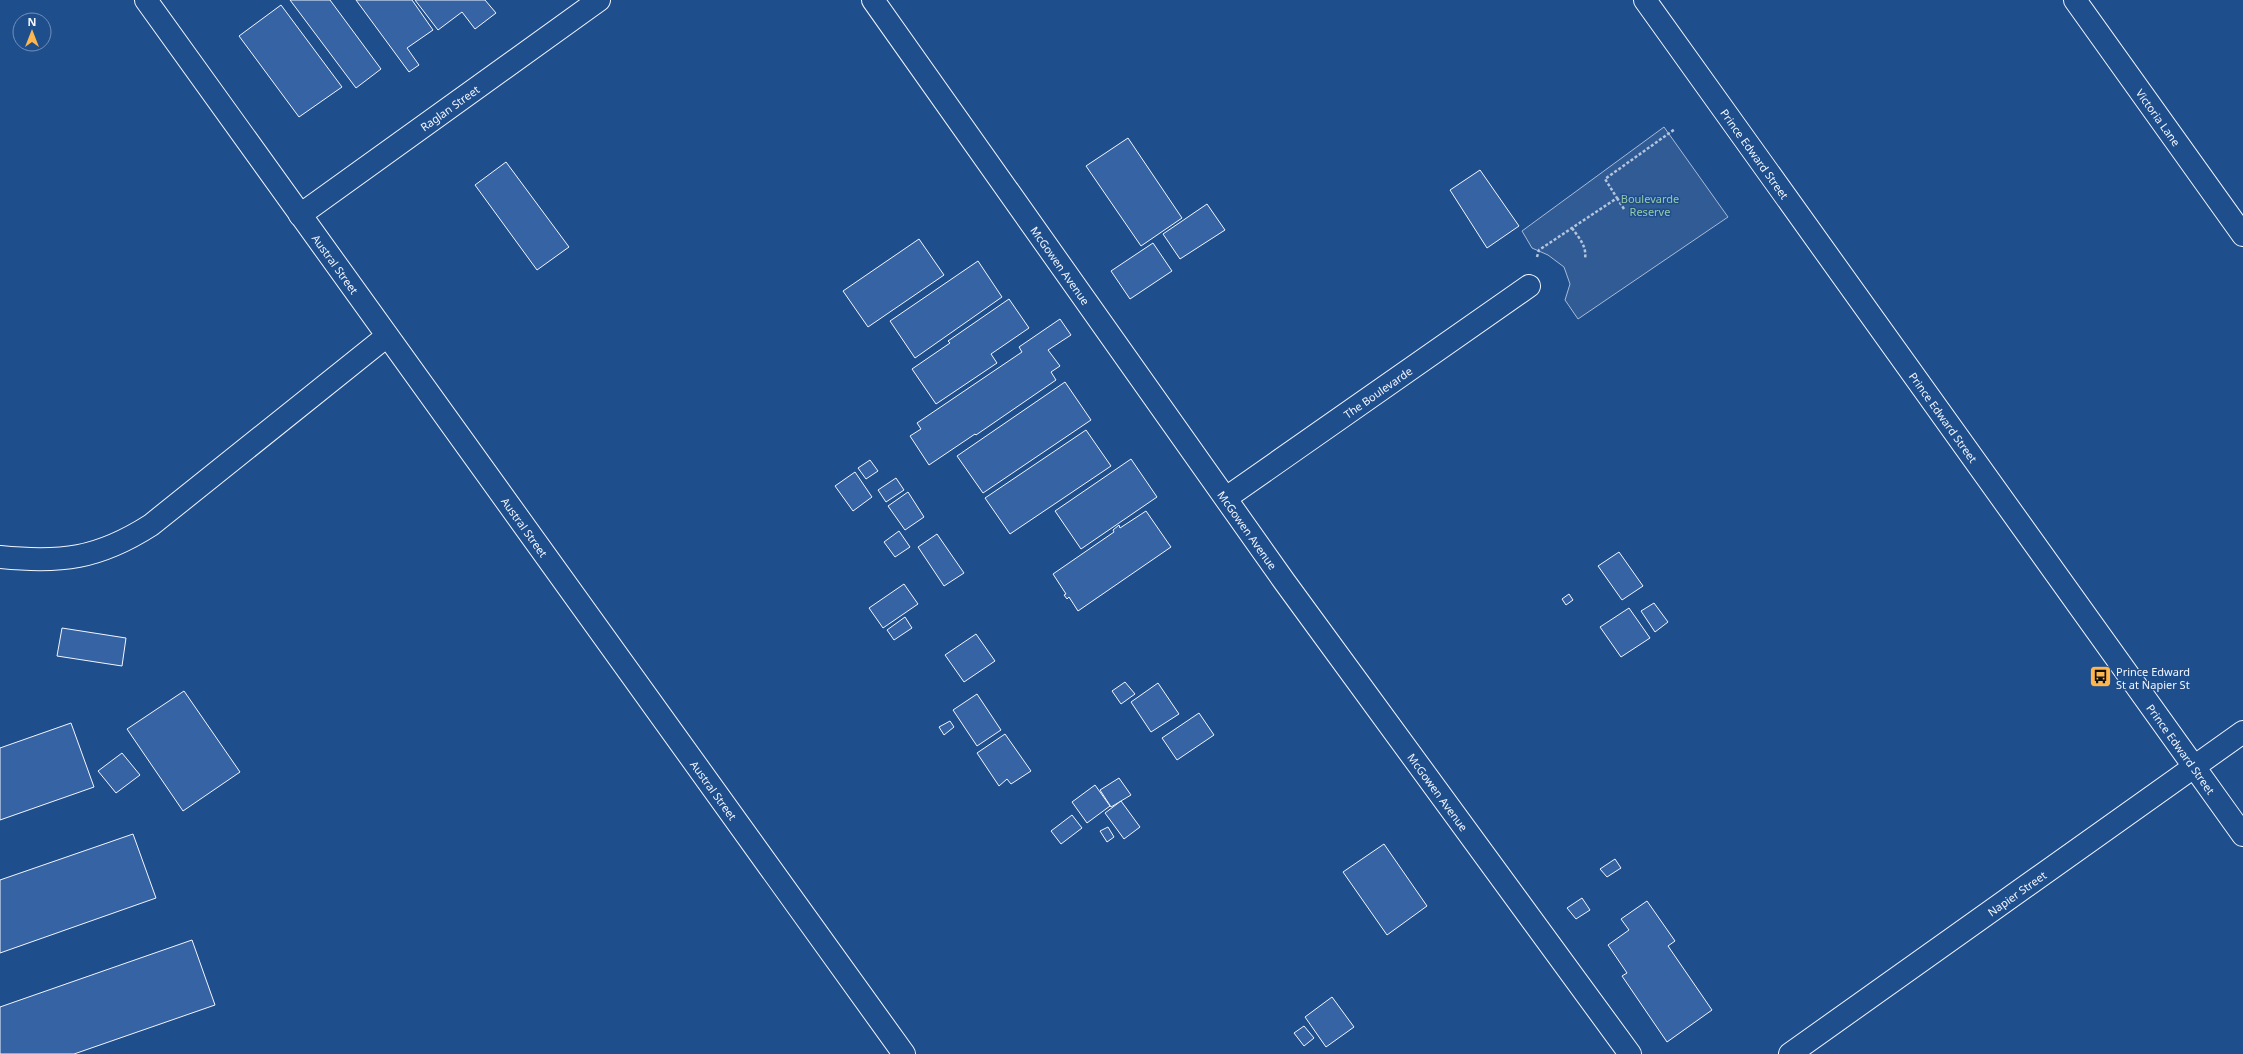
<svg xmlns="http://www.w3.org/2000/svg" width="2243" height="1054" viewBox="0 0 2243 1054" font-family="'Noto Sans',sans-serif">
<style>
.built{fill:#305b95;stroke:#a8bbd7}
.building{fill:#3563a3;stroke:#f2f6ff}
.lines{fill:none;stroke-linecap:round;stroke-linejoin:round}
.minor-casing{stroke:#f2f6ff;stroke-width:24}
.path{stroke:#b3c4dc;stroke-width:2.5;stroke-dasharray:3 2;stroke-linecap:butt}
.minor{stroke:#1f4e8c;stroke-width:22}
.labels{text-anchor:middle;dominant-baseline:central;stroke-width:3;stroke-linejoin:round;paint-order:stroke}
.street-label{font-size:11px;fill:#f2f6ff;stroke:#1f4e8c}
.park-label{font-size:11px;fill:#97c8a6;stroke:#1f4e8c}
.poi-label{font-size:11px;fill:#f2f6ff;stroke:#1f4e8c;text-anchor:start}
</style>
<rect width="100%" height="100%" fill="#1f4e8c"/>
<path class="built" d="M1664,127L1728,217L1578,319L1565,300L1570,284L1564,267L1548,255L1532,248L1522,231Z"/>
<g class="building">
<path d="M290,0H330L381,69L356,88Z"/>
<path d="M356,0H412L433,30L407,48L419,65L409,72Z"/>
<path d="M415,0H485L496,13L475,29L462,12L438,30Z"/>
<path d="M281,5L342,87L299,117L239,36Z"/>
<path d="M1128,138L1182,218L1141,246L1086,166Z"/>
<path d="M506,162L569,247L537,270L475,185Z"/>
<path d="M1480,170L1519,226L1487,248L1450,190Z"/>
<path d="M1207,204L1225,230L1180,259L1163,234Z"/>
<path d="M919,239L944,275L868,327L843,291Z"/>
<path d="M1153,243L1172,271L1130,299L1111,271Z"/>
<path d="M978,261L1002,297L915,358L890,321Z"/>
<path d="M1009,299L1029,328L991,354L997,363L936,404L912,369L950,343L948,341Z"/>
<path d="M1060,319L1071,335L1048,350L1060,366L1051,372L1056,380L976,435L975,434L929,465L910,436L921,429L917,423L1022,352L1019,347Z"/>
<path d="M1065,382L1091,420L983,493L957,456Z"/>
<path d="M1086,430L1111,466L1010,534L985,498Z"/>
<path d="M1131,459L1157,497L1081,549L1055,511Z"/>
<path d="M870,460L878,471L866,479L858,468Z"/>
<path d="M855,472L872,497L853,511L835,486Z"/>
<path d="M896,478L904,490L886,502L878,490Z"/>
<path d="M908,492L924,517L905,530L888,506Z"/>
<path d="M1146,511L1171,547L1078,611L1069,597L1067,599L1064,595L1066,594L1053,574L1114,532L1113,530L1119,525L1120,528Z"/>
<path d="M899,531L910,547L895,557L884,542Z"/>
<path d="M937,534L964,573L944,586L918,547Z"/>
<path d="M1619,552L1643,586L1622,600L1598,566Z"/>
<path d="M904,584L918,604L883,628L869,608Z"/>
<path d="M1569,594L1573,600L1566,605L1562,599Z"/>
<path d="M1654,603L1668,622L1655,632L1641,611Z"/>
<path d="M1629,608L1650,638L1621,657L1600,627Z"/>
<path d="M905,617L912,628L894,640L887,630Z"/>
<path d="M62,628L126,638L122,666L57,656Z"/>
<path d="M976,634L995,661L964,682L945,655Z"/>
<path d="M1125,682L1135,694L1121,704L1112,691Z"/>
<path d="M1158,683L1179,714L1151,732L1131,702Z"/>
<path d="M184,691L240,772L183,811L127,729Z"/>
<path d="M977,694L1001,730L977,746L953,710Z"/>
<path d="M1199,713L1214,735L1177,760L1162,738Z"/>
<path d="M950,721L954,727L944,735L939,727Z"/>
<path d="M71,723L94,787L0,820V748Z"/>
<path d="M1005,734L1031,771L1011,784L1007,779L999,786L977,753Z"/>
<path d="M122,753L140,775L116,793L98,771Z"/>
<path d="M1119,778L1131,795L1111,807L1100,790Z"/>
<path d="M1095,785L1110,806L1087,823L1072,802Z"/>
<path d="M1121,801L1140,827L1124,839L1105,813Z"/>
<path d="M1072,815L1082,828L1061,844L1051,831Z"/>
<path d="M1108,827L1114,837L1107,842L1100,831Z"/>
<path d="M133,834L156,898L0,953V880Z"/>
<path d="M1384,844L1427,906L1387,935L1343,872Z"/>
<path d="M1615,859L1621,868L1607,877L1600,869Z"/>
<path d="M1582,898L1590,910L1576,919L1567,908Z"/>
<path d="M1647,901L1675,941L1668,946L1712,1010L1667,1042L1622,976L1627,973L1608,945L1629,930L1621,919Z"/>
<path d="M192,940L215,1005L74,1054H0V1007Z"/>
<path d="M1332,997L1354,1027L1326,1047L1305,1017Z"/>
<path d="M1304,1026L1314,1038L1304,1046L1294,1033Z"/>
</g>
<g class="lines">
<defs>
<g id="minor">
<path id="s1" d="M146,0L904,1054"/>
<path id="s2" d="M873,0L1284,581L1630,1054"/>
<path id="s3" d="M1645,0L2243,835"/>
<path id="s4" d="M2075,0L2243,235"/>
<path id="s5" d="M300,215L599,0"/>
<path id="s6" d="M1226,498L1529,286"/>
<path d="M0,557C61,563 98,559 151,525L387,336"/>
<path id="s7" d="M1790,1054L2243,732"/>
</g>
</defs>
<use href="#minor" class="minor-casing"/>
<g class="path">
<path d="M1617,198L1624,209"/>
<path d="M1572,228C1579,238 1587,246 1585,259"/>
<path d="M1537,257L1539,250L1617,198L1605,179L1675,129"/>
</g>
<use href="#minor" class="minor"/>
</g>
<defs>
<symbol id="bus-square" viewBox="-11 -11 22 22"><rect x="-9" y="-9" width="18" height="18" rx="4" fill="#ffb74d" stroke="#1f4e8c"/><path d="M-5-6H5V4H4V6H2V4H-2V6H-4V4H-5ZM-3.5-4V0h7V-4ZM-3.5 1.2v1.5H-2V1.2ZM2 1.2v1.5H3.5V1.2Z" fill="#111"/></symbol>
</defs>
<g fill-rule="evenodd">
<use href="#bus-square" x="2088" y="664" width="25" height="25"/>
</g>
<g class="labels">
<g class="street-label">
<text stroke="none"><textPath href="#s5" startOffset="184">Raglan Street</textPath></text>
<text stroke="none"><textPath href="#s4" startOffset="144">Victoria Lane</textPath></text>
<text stroke="none"><textPath href="#s3" startOffset="189">Prince Edward Street</textPath></text>
<text stroke="none"><textPath href="#s1" startOffset="325">Austral Street</textPath></text>
<text stroke="none"><textPath href="#s2" startOffset="325">McGowen Avenue</textPath></text>
<text stroke="none"><textPath href="#s6" startOffset="185">The Boulevarde</textPath></text>
<text stroke="none"><textPath href="#s3" startOffset="513">Prince Edward Street</textPath></text>
<text stroke="none"><textPath href="#s1" startOffset="649">Austral Street</textPath></text>
<text stroke="none"><textPath href="#s2" startOffset="649">McGowen Avenue</textPath></text>
<text stroke="none"><textPath href="#s3" startOffset="921">Prince Edward Street</textPath></text>
<text stroke="none"><textPath href="#s1" startOffset="973">Austral Street</textPath></text>
<text stroke="none"><textPath href="#s2" startOffset="973">McGowen Avenue</textPath></text>
<text stroke="none"><textPath href="#s7" startOffset="278">Napier Street</textPath></text>
</g>
<g class="park-label">
<text x="1650" y="198">Boulevarde<tspan x="1650" dy="13">Reserve</tspan></text>
</g>
<g class="poi-label">
<text x="2116" y="671">Prince Edward<tspan x="2116" dy="13">St at Napier St</tspan></text>
</g>
</g>
<g transform="translate(32 32)"><circle r="19" fill="#1f4e8c" stroke="#7391ba"/>
<path d="M0-3L7 15L0 10L-7 15Z" fill="#ffb74d"/>
<text y="-6" font-size="11" font-weight="bold" text-anchor="middle" fill="#f2f6ff">N</text>
</g>
</svg>
